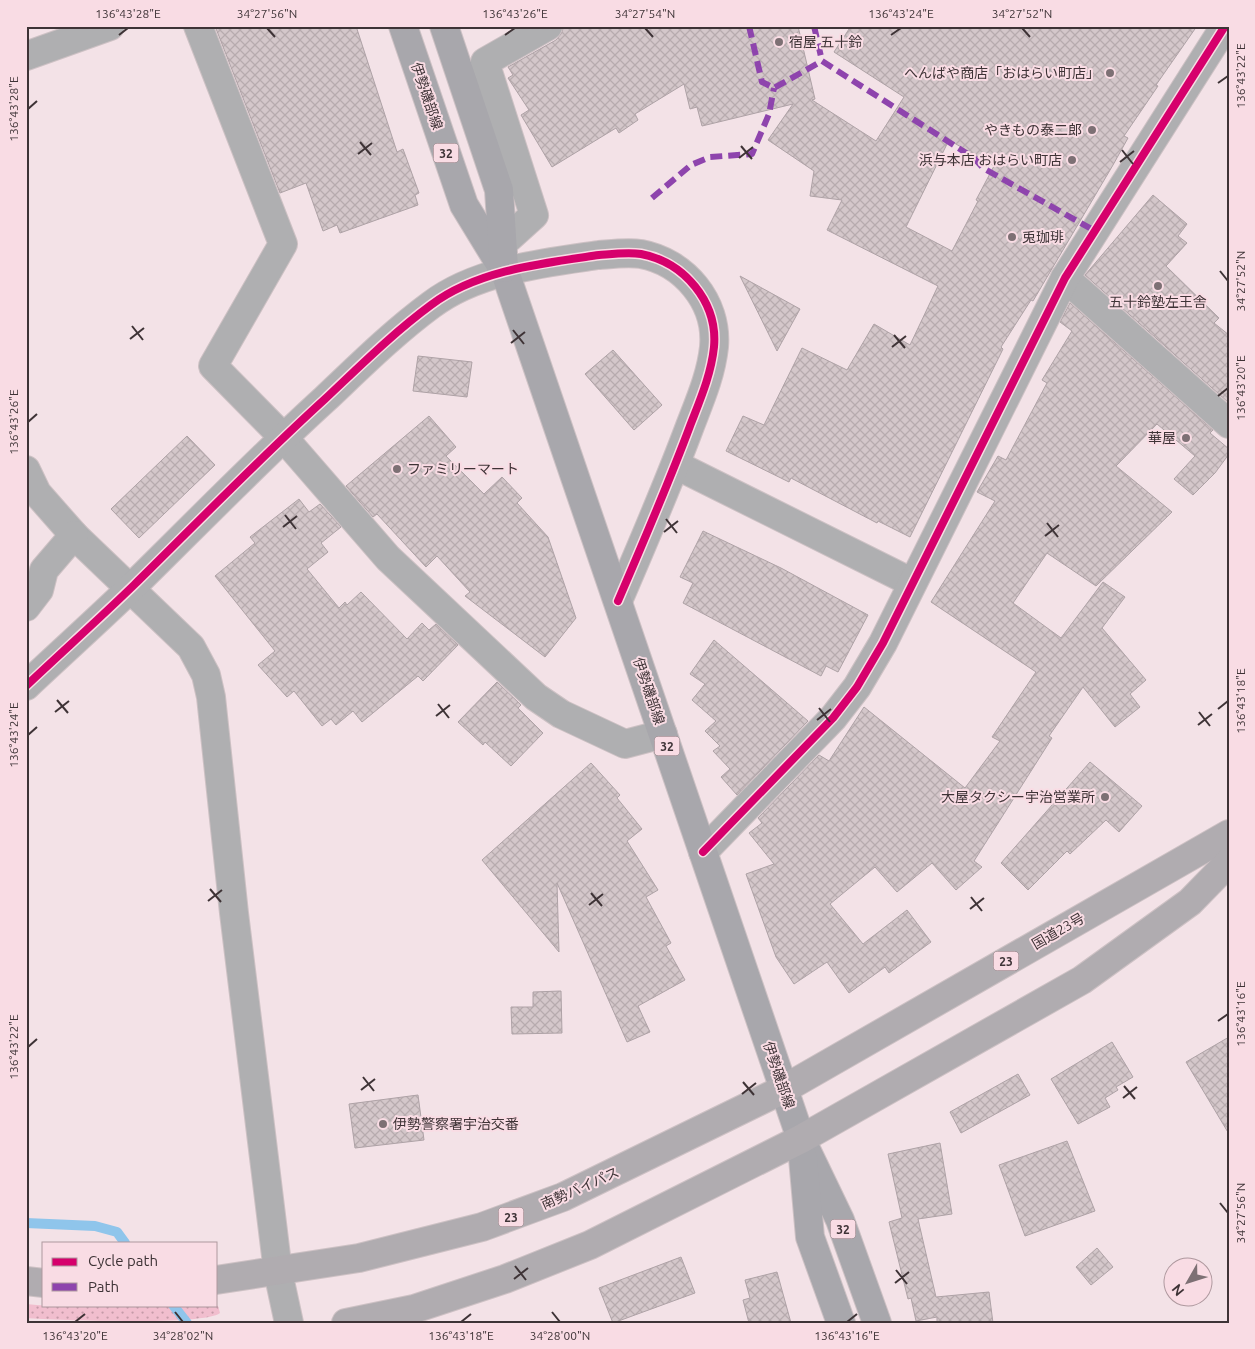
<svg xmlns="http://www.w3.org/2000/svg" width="1255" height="1349" viewBox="0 0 1255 1349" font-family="Ubuntu,'Noto Sans JP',sans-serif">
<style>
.grass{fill:url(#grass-dots)}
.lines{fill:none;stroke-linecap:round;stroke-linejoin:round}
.stream{stroke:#8fc5eb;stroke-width:10}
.building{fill:url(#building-cross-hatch);stroke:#aea2a6;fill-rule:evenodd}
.minor-casing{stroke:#cdc1c4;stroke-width:30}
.major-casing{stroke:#cdc1c4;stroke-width:30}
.highway-casing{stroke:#cdc1c4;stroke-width:30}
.minor{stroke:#afafb1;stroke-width:28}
.major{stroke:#a8a7ac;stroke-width:28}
.highway{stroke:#b0acb0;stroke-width:28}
.quiet{stroke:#8e44ad;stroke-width:6;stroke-dasharray:12 6;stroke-linecap:butt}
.cycleway-casing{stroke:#f9dce4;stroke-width:11}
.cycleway{stroke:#d6006c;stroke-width:8}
.ticks{fill:none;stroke:#3e3336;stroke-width:2}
.poi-dot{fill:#7d7074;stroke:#f9dce4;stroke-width:2}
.labels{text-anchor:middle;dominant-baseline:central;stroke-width:4;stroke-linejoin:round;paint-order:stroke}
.shield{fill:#f9dce4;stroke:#76666a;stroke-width:1}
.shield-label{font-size:12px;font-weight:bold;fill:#3e3336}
.poi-label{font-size:14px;fill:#3e3336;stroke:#f9dce4;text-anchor:end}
.street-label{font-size:14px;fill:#3e3336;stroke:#f9dce4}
.neatline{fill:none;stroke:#3e3336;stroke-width:2}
.ticks-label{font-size:12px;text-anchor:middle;fill:#3e3336}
</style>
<defs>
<pattern id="grass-dots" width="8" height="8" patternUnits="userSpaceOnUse" patternTransform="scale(1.25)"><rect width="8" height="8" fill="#f1bece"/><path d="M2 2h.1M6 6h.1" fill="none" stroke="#c59ba8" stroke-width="1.8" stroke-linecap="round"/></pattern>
<pattern id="building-cross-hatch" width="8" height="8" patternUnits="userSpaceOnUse" patternTransform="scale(1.25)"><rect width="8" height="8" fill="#d4c7ca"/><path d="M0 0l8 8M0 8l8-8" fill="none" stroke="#b7abae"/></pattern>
</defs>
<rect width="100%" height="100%" fill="#f3e2e7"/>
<path class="grass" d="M26,1304L59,1307L215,1305L218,1306L220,1313C204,1326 55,1320 26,1318Z"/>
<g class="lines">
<g class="stream">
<path d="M26,1223L95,1226L117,1232L125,1243"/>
<path d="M173,1305L187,1323"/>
</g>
</g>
<g class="building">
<path d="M215,26H356L397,152L403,149L419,193L415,195L418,205L340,233L337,225L323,231L306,183L280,193Z"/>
<path d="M564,26H798L815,99L812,100L876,141L904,97L834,52L851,26H1197L1156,85L1158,86L1124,136L1128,138L1113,165L1033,301L1031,300L1001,347L1003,349L910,537L878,521L877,523L791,478L789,482L726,451L743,416L764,425L802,348L847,370L874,324L910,345L938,286L827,230L842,200L810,196L814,171L768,140L793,104L702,126L697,107L690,109L684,84L635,114L638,120L619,133L616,128L552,167L521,115L529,110L508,78L513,75L508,67L556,40L561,34ZM949,140L994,166L976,200L978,201L952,251L906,227Z"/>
<path d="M1153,195L1187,224L1178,236L1187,243L1166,266L1219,318L1214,323L1229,335V403L1085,275Z"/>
<path d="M740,276L800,309L777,351Z"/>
<path d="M1070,303L1213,430L1210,433L1229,449V454L1215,473L1193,495L1174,479L1195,456L1157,424L1116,466L1172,512L1096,586L1047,553L1013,603L1061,638L1103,582L1125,597L1102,628L1146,680L1130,694L1140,707L1115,727L1083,687L1049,736L1052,738L974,861L982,867L956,890L932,863L897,892L875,867L830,904L863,944L907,910L931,942L889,973L885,967L849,993L827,962L794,984L776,957L746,874L774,864L749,833L762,823L758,818L819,755L829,761L864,707L965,788L1000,741L992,737L1036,672L931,602L995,501L977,492L998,456L1006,460L1047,383L1042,380L1072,331L1060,322Z"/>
<path d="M613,350L662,405L634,430L585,374Z"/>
<path d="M418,356L472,362L467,397L413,391Z"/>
<path d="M429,416L456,447L446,456L484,494L502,477L522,498L517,503L548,537L576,618L545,657L465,596L470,592L437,556L426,567L377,514L373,517L346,486Z"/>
<path d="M187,436L215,465L139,538L111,509Z"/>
<path d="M299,499L309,512L320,504L341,527L321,543L328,552L307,569L339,608L345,602L347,605L361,592L407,639L422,623L429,630L436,624L458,645L423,681L418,676L362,722L353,711L336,725L331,719L322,726L294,691L287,697L258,665L275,651L215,576L255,543L250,537Z"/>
<path d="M703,531L781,568L868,615L838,672L826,666L821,676L683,603L693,583L680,577Z"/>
<path d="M714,640L808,721L737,795L721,777L730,769L713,751L720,746L705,731L716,721L692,700L705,684L690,674Z"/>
<path d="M497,682L521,705L518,708L543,733L511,766L485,742L483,745L458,722Z"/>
<path d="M1090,762L1142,806L1119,832L1106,820L1070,854L1067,851L1028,890L1001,863Z"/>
<path d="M591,763L620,795L617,798L642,829L627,841L658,890L646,897L671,943L666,946L685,980L638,1006L650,1032L627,1042L557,883L559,952L482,860Z"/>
<path d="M561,991L562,1033L512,1034L511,1007H533V992Z"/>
<path d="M1229,1037V1134L1186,1062Z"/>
<path d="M1112,1042L1133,1077L1116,1087L1118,1090L1105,1098L1110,1107L1078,1124L1051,1079Z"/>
<path d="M1018,1074L1030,1095L961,1133L950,1112Z"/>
<path d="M418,1095L424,1140L355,1148L349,1104Z"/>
<path d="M1067,1141L1095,1211L1025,1236L999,1165Z"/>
<path d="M940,1143L952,1214L918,1219L936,1297L989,1292L993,1323H937V1317L916,1321L911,1298L908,1299L889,1222L902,1218L888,1154Z"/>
<path d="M1097,1248L1113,1267L1091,1285L1076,1267Z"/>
<path d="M681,1257L695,1293L613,1323L599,1288Z"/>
<path d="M777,1272L791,1323H749L743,1300L750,1298L745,1280Z"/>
</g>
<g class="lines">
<defs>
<g id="minor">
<path d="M198,26L283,244L213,366L283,437L388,558L536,697L561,714L625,744L663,734"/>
<path d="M26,56L110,26"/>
<path d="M503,243L534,215L485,62L548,26"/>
<path d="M1065,278L1229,424"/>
<path d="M676,465L911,582"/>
<path d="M26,470L37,493L74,535L191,647L206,675L211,697L234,913L278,1272L289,1323"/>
<path d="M26,607L39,590L44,570L74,535"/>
<path d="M26,686C62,652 99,619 134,585C197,523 259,459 325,399C359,367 393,333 431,305C477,270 544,263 599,255C612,254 628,252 641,254C684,262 718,302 714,347C711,375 700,400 690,426C668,485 643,543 618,601"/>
<path d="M703,852L833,718L857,687L883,643L1065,278L1225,26"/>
</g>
<g id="major">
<path d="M403,26L464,205L505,272L801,1139L840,1220L877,1323"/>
<path d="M444,26L499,190L504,268"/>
<path d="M803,1158L810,1237L841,1323"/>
</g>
<g id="highway">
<path d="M216,1280L359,1258L482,1227L563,1197L784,1089L1229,834"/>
<path d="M26,1281L44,1283"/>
<path d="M346,1323L414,1309L505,1279L590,1245L801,1139L1082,980L1190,902L1229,862"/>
</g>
</defs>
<use href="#minor" class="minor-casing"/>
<use href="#major" class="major-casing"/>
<use href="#highway" class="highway-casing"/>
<use href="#minor" class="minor"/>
<use href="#major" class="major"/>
<use href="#highway" class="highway"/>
<g class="quiet">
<path d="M749,26L762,82L774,88L822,61"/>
<path d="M814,26L822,61L974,158L983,168L1095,231"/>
<path d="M652,198L691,165L710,157L752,154L769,114L774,88"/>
</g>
<defs>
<g id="cycleway">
<path d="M26,686C62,652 99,619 134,585C197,523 259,459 325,399C359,367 393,333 431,305C477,270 544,263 599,255C612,254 628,252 641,254C684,262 718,302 714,347C711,375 700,400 690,426C668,485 643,543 618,601"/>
<path d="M703,852L833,718L857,687L883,643L1065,278L1225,26"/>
</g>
</defs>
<use href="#cycleway" class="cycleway-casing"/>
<use href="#cycleway" class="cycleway"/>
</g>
<path class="ticks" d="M267,28L275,37M645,28L653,37M1022,28L1030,37M119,35L128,28M505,35L515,28M891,35L901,28M1218,83L1228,76M28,109L37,101M360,142L371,155M741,146L752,159M1122,150L1133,164M358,154L372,143M739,158L753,147M1120,162L1134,151M1220,271L1228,281M132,326L143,340M513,330L524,344M894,335L905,348M130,339L144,328M511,343L525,332M892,347L906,336M1218,396L1228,388M28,422L37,414M285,515L296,529M666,519L677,533M1047,523L1058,537M283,527L297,516M664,532L678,521M1045,536L1059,525M57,700L68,713M438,704L449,718M819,708L830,722M1218,709L1228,701M55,712L69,701M1199,712L1210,726M436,716L450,705M817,720L831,709M1198,725L1212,714M28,735L37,727M210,889L221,902M591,893L602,906M971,897L982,911M208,901L222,890M589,905L603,894M970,909L984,898M1218,1021L1228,1014M28,1047L37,1039M363,1077L374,1091M743,1082L754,1095M1124,1086L1135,1099M361,1090L375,1079M742,1094L756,1083M1123,1098L1137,1087M1220,1203L1228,1213M515,1266L526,1280M896,1270L907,1284M514,1279L528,1268M895,1283L909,1272M175,1312L183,1322M552,1312L560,1322M75,1322L85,1314M461,1322L471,1314M847,1322L857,1314"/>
<g class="poi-dot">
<circle cx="779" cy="42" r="5"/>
<circle cx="1110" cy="73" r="5"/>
<circle cx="1092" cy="130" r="5"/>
<circle cx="1072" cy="160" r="5"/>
<circle cx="1012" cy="237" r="5"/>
<circle cx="1158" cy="286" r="5"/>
<circle cx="1186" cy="438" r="5"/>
<circle cx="397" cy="469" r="5"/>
<circle cx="1105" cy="797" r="5"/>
<circle cx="383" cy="1124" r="5"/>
</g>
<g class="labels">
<g class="shield">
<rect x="433.5" y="143.5" width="25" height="19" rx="4"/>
<rect x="654.5" y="736.5" width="25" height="19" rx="4"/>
<rect x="993.5" y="951.5" width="25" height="19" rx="4"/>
<rect x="498.5" y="1207.5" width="25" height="19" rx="4"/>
<rect x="830.5" y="1219.5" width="25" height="19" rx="4"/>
</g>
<g class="shield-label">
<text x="446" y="153">32</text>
<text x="667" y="746">32</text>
<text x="1006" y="961">23</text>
<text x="511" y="1217">23</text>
<text x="843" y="1229">32</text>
</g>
<g class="poi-label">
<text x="789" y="42" text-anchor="start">宿屋 五十鈴</text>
<text x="1100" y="73">へんばや商店「おはらい町店」</text>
<text x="1082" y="130">やきもの泰二郎</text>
<text x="1062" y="160">浜与本店 おはらい町店</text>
<text x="1022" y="237" text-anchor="start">兎珈琲</text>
<text x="1158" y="302" text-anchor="middle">五十鈴塾左王舎</text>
<text x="1176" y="438">華屋</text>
<text x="407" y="469" text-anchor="start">ファミリーマート</text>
<text x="1095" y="797">大屋タクシー宇治営業所</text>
<text x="393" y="1124" text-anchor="start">伊勢警察署宇治交番</text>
</g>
<g class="street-label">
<text transform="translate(427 96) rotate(71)">伊勢磯部線</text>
<text transform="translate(649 691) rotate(71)">伊勢磯部線</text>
<text transform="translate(1058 931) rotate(-30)">国道23号</text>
<text transform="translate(779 1075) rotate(71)">伊勢磯部線</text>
<text transform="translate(580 1188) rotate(-24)">南勢バイパス</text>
</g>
</g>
<rect width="1255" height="1349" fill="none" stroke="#f9dce4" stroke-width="55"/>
<rect x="42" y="1242" width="175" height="65" fill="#f9dce4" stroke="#ae989e"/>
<rect x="52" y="1258" width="25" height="8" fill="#d6006c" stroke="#ae989e"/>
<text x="88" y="1266" font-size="15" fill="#3e3336">Cycle path</text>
<rect x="52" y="1283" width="25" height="8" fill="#8e44ad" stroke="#ae989e"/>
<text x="88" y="1292" font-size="15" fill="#3e3336">Path</text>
<g transform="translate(1188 1282) rotate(231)"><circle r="24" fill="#f9dce4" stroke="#ae989e"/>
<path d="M0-4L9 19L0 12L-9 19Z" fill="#7d7074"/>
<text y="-8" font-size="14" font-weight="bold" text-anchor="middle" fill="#3e3336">N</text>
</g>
<rect x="28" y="28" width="1200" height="1294" class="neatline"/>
<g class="ticks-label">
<text x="128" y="18">136°43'28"E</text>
<text x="267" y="18">34°27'56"N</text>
<text x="515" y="18">136°43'26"E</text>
<text x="645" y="18">34°27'54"N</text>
<text x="901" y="18">136°43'24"E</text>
<text x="1022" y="18">34°27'52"N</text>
<text transform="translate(1241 76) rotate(-90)" y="4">136°43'22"E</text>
<text transform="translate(14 109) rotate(-90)" y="4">136°43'28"E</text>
<text transform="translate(1241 281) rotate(-90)" y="4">34°27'52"N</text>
<text transform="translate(1241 388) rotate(-90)" y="4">136°43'20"E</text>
<text transform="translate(14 422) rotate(-90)" y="4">136°43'26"E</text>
<text transform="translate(1241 701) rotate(-90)" y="4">136°43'18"E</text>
<text transform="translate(14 735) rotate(-90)" y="4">136°43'24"E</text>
<text transform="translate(1241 1014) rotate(-90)" y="4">136°43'16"E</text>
<text transform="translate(14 1047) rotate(-90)" y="4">136°43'22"E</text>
<text transform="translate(1241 1213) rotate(-90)" y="4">34°27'56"N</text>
<text x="75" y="1340">136°43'20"E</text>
<text x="183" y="1340">34°28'02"N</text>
<text x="461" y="1340">136°43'18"E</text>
<text x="560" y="1340">34°28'00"N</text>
<text x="847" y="1340">136°43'16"E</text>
</g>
</svg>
